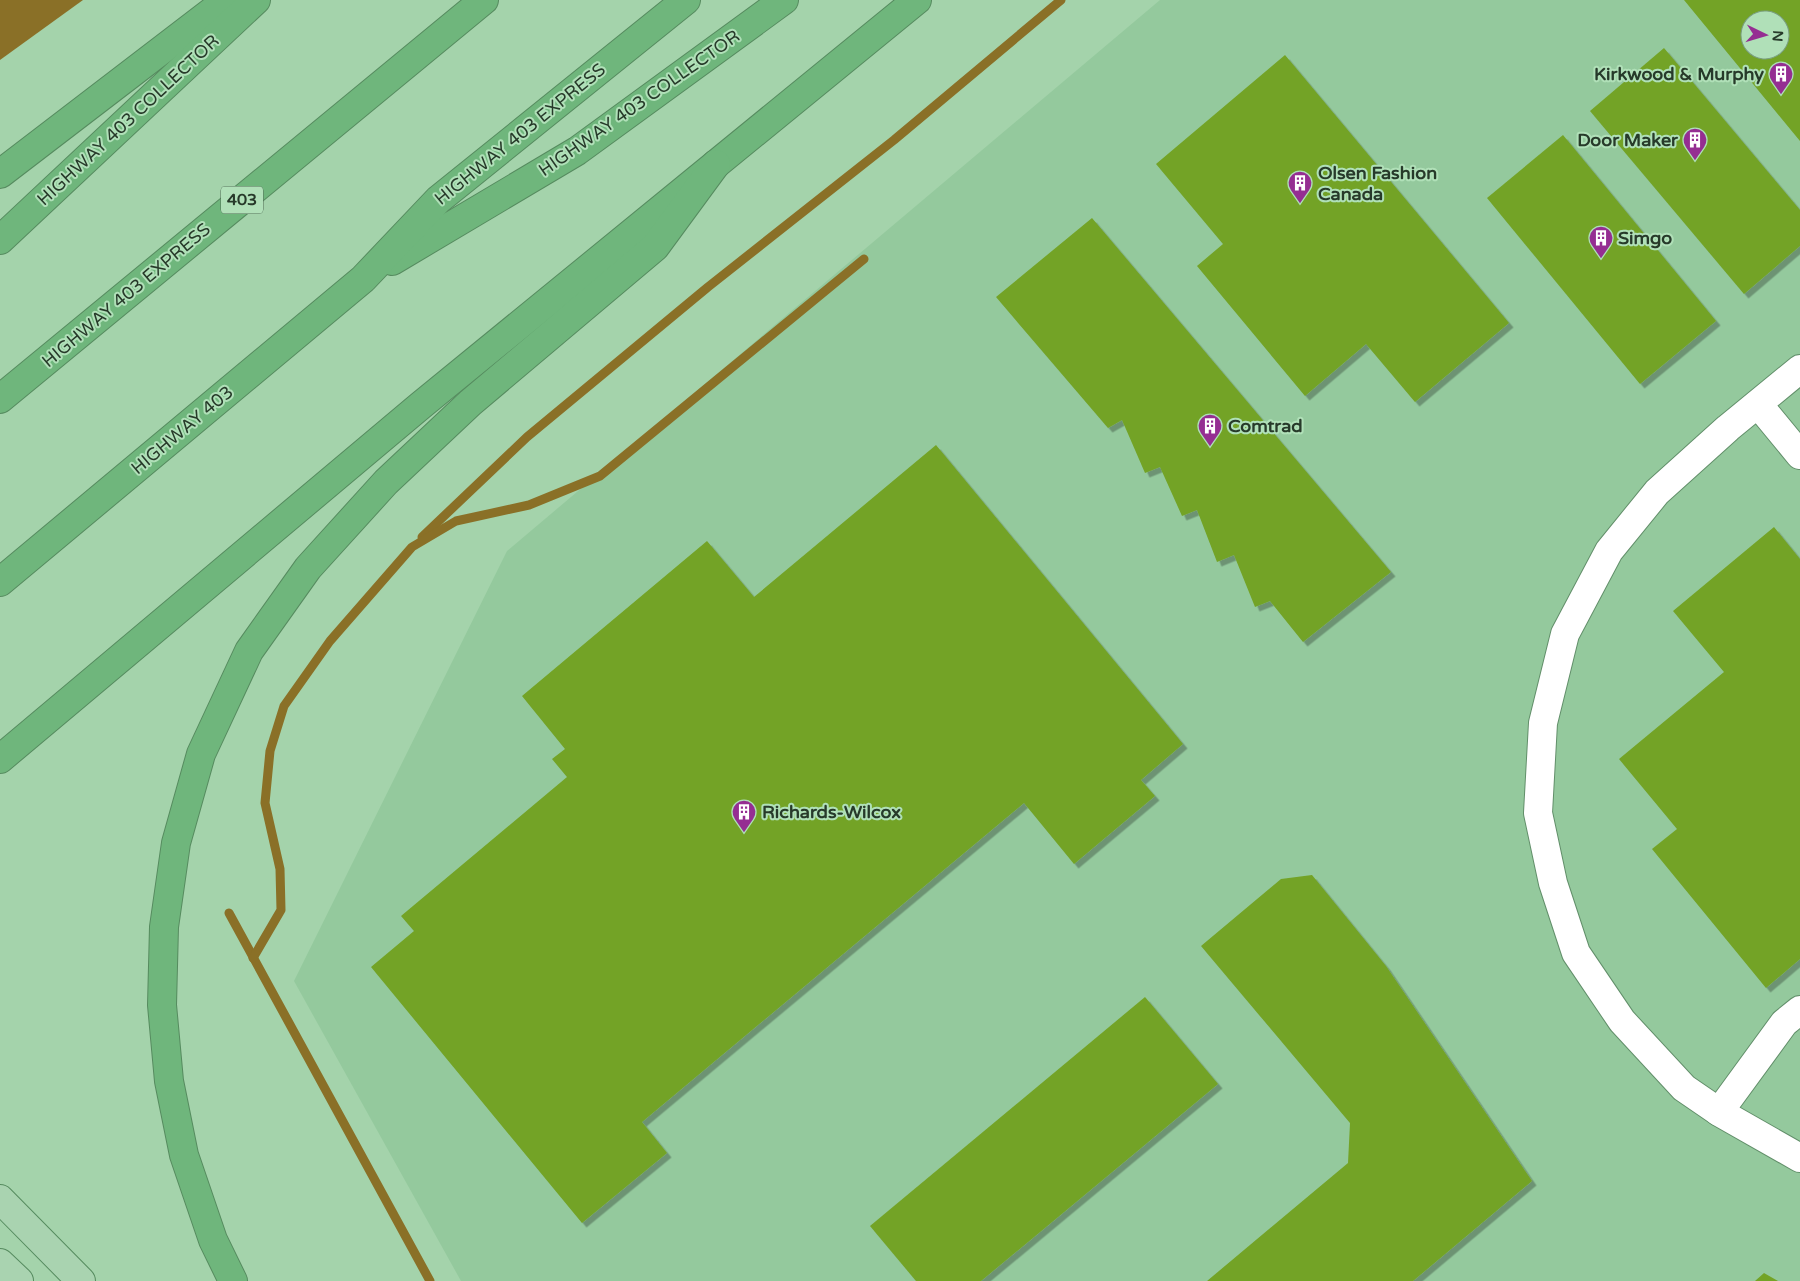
<svg xmlns="http://www.w3.org/2000/svg" width="1800" height="1281" viewBox="0 0 1800 1281" font-family="'Varela Round',sans-serif">
<style>
.built{fill:#94c99d;fill-rule:evenodd}
.water{fill:#8a7027}
.lines{fill:none;stroke-linecap:round;stroke-linejoin:round}
.stream{stroke:#8a7027;stroke-width:9}
.building{fill:#73a326;fill-rule:evenodd;filter:url(#shadow)}
.minor-casing{stroke:#628f6a;stroke-width:30}
.major-casing{stroke:#568b5f;stroke-width:30}
.highway-casing{stroke:#568b5f;stroke-width:30}
.minor{stroke:#fff;stroke-width:28}
.major{stroke:#a9d3b0;stroke-width:28}
.highway{stroke:#6fb67c;stroke-width:28}
.labels{text-anchor:middle;dominant-baseline:central;stroke-width:4;stroke-linejoin:round;paint-order:stroke}
.shield{fill:#b0e0b8;stroke:#506c55;stroke-width:1}
.shield-label{font-size:16px;font-weight:bold;fill:#273a2a}
.poi-label{font-size:18px;font-weight:bold;fill:#273a2a;stroke:#b0e0b8;text-anchor:start}
.street-label{font-size:18px;fill:#273a2a;stroke:#b0e0b8}
</style>
<defs>
<filter id="shadow"><feDropShadow dx="4.5" dy="4.5" stdDeviation="0" flood-color="#0004"/></filter>
</defs>
<rect width="100%" height="100%" fill="#a4d3ab"/>
<path class="built" d="M1160,0H1800V1281H461L294,981L507,551ZM1750,20H1780V50H1750Z"/>
<path class="water" d="M0,0H83L0,60Z"/>
<g class="lines">
<g class="stream">
<path d="M422,537L527,437L708,287L894,140L1061,0"/>
<path d="M229,913L430,1281"/>
<path d="M253,958L281,910L280,869L265,803L270,751L284,706L330,641L412,547L456,521L529,505L600,476L864,259"/>
</g>
</g>
<g class="building">
<path d="M1684,0H1800V141ZM1750,20H1780V50H1750Z"/>
<path d="M1664,48L1800,210V246L1744,294L1590,111Z"/>
<path d="M1285,55L1509,323L1415,402L1366,344L1305,396L1197,266L1223,244L1156,164Z"/>
<path d="M1563,135L1716,321L1640,384L1487,198Z"/>
<path d="M1092,218L1391,572L1303,642L1270,601L1255,607L1234,555L1217,562L1197,510L1182,516L1160,467L1145,473L1122,420L1108,428L996,297Z"/>
<path d="M936,445L1183,744L1141,780L1155,796L1074,864L1024,803L642,1122L667,1153L582,1223L371,967L414,931L401,916L567,777L552,759L565,749L522,696L707,541L754,597Z"/>
<path d="M1774,527L1800,559V959L1766,988L1652,849L1677,829L1619,759L1724,672L1673,611Z"/>
<path d="M1312,875L1386,966L1532,1181L1413,1281H1207L1348,1163L1350,1123L1201,946L1281,879Z"/>
<path d="M1145,997L1218,1084L981,1281H916L870,1226Z"/>
<path d="M1764,1273L1778,1281H1755Z"/>
</g>
<g class="lines">
<defs>
<g id="minor">
<path d="M1800,369L1728,428L1657,492L1609,551L1565,634L1543,723L1538,813L1553,883L1576,953L1622,1021L1684,1088L1719,1112L1800,1158"/>
<path d="M1758,404L1800,455"/>
<path d="M1719,1112L1784,1023L1800,1010"/>
</g>
<g id="major">
<path d="M0,1199L81,1281"/>
<path d="M0,1263L19,1281"/>
</g>
<g id="highway">
<path d="M0,174L227,0"/>
<path d="M0,240L256,0"/>
<path d="M392,261L577,151L784,0"/>
<path d="M0,399L484,0"/>
<path d="M0,582L363,279L438,200L686,0"/>
<path d="M0,759L420,406L917,0"/>
<path d="M233,1281L213,1240L184,1155L169,1081L162,1005L164,927L176,843L201,754L249,651L308,568L386,482L470,403L655,247L716,164"/>
</g>
</defs>
<use href="#minor" class="minor-casing"/>
<use href="#major" class="major-casing"/>
<use href="#highway" class="highway-casing"/>
<use href="#minor" class="minor"/>
<use href="#major" class="major"/>
<use href="#highway" class="highway"/>
</g>
<defs>
<symbol id="building-pin" viewBox="-11 -11 22 30"><path d="M0 17L-7.5 6A9.5 9.5 0 1 1 7.5 6Z" fill="#952e92" stroke="#b0e0b8"/><path d="M-4-6H4V6H1V3H-1V6H-4ZM-2.5-4.3h1.7v1.8h-1.7ZM.8-4.3h1.7v1.8H.8ZM-2.5-1h1.7V.8h-1.7ZM.8-1h1.7V.8H.8Z" fill="#fff"/></symbol>
</defs>
<g fill-rule="evenodd">
<use href="#building-pin" x="1767" y="60" width="28" height="38"/>
<use href="#building-pin" x="1681" y="126" width="28" height="38"/>
<use href="#building-pin" x="1286" y="169" width="28" height="38"/>
<use href="#building-pin" x="1587" y="224" width="28" height="38"/>
<use href="#building-pin" x="1196" y="412" width="28" height="38"/>
<use href="#building-pin" x="730" y="798" width="28" height="38"/>
</g>
<g class="labels">
<rect class="shield" x="221" y="186.5" width="42" height="27" rx="4"/>
<g class="shield-label">
<text x="242" y="200">403</text>
</g>
<g class="poi-label">
<text x="1764" y="74" text-anchor="end">Kirkwood &amp; Murphy</text>
<text x="1678" y="140" text-anchor="end">Door Maker</text>
<text x="1318" y="173">Olsen Fashion<tspan x="1318" dy="21">Canada</tspan></text>
<text x="1618" y="238">Simgo</text>
<text x="1228" y="426">Comtrad</text>
<text x="762" y="812">Richards-Wilcox</text>
</g>
<g class="street-label">
<text transform="translate(639 103) rotate(-35)">HIGHWAY 403 COLLECTOR</text>
<text transform="translate(128 120) rotate(-43)">HIGHWAY 403 COLLECTOR</text>
<text transform="translate(520 134) rotate(-39)">HIGHWAY 403 EXPRESS</text>
<text transform="translate(126 295) rotate(-40)">HIGHWAY 403 EXPRESS</text>
<text transform="translate(182 430) rotate(-40)">HIGHWAY 403</text>
</g>
</g>
<g transform="translate(1765 35) rotate(95)"><circle r="24" fill="#b0e0b8" stroke="#799e7f"/>
<path d="M0-4L9 19L0 12L-9 19Z" fill="#952e92"/>
<text y="-8" font-size="14" font-weight="bold" text-anchor="middle" fill="#273a2a">N</text>
</g>
</svg>
